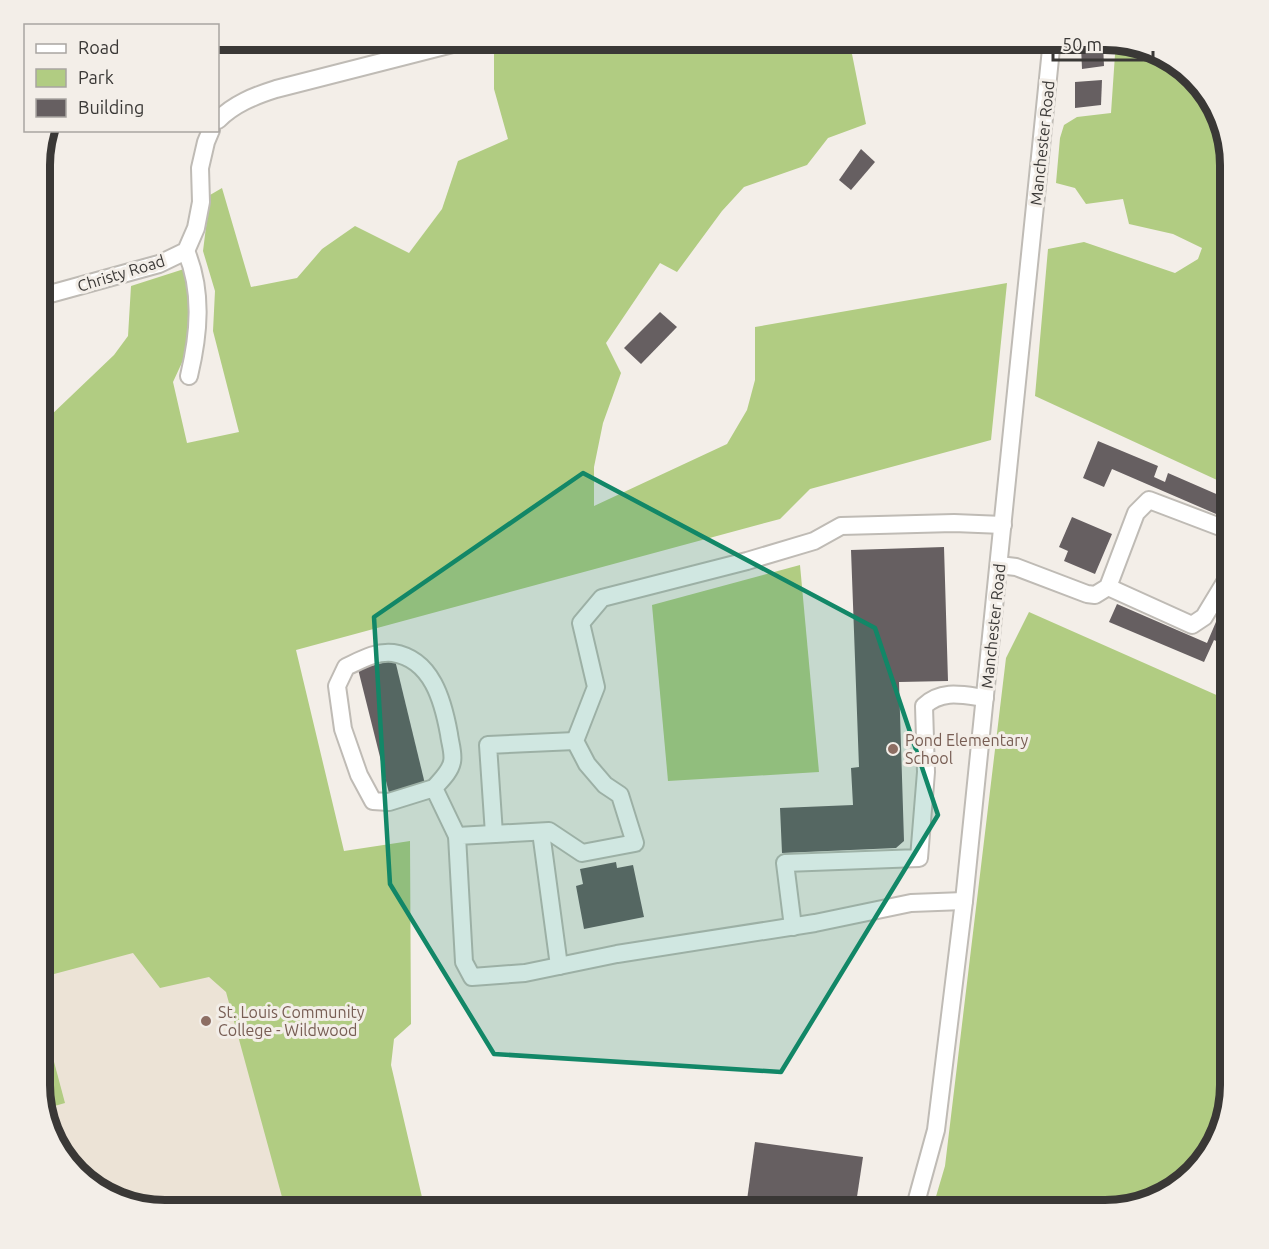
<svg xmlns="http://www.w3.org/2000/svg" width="1269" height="1249" viewBox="0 0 1269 1249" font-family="Ubuntu,sans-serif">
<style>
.built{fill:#ece3d6}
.green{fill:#b1cc82}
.building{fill:#665f61}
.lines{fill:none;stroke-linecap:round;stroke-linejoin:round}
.minor-casing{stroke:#bfbbb5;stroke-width:20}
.minor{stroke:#fff;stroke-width:16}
.marked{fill:#128767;fill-opacity:0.2;stroke:#128767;stroke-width:4.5;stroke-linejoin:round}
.education-dot{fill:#8d6e63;stroke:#f3eee8;stroke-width:2}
.labels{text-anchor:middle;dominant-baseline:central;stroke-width:6;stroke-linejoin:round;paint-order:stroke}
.street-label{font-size:16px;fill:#3a3836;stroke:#f3eee8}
.education-label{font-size:16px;fill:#785e54;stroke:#f3eee8;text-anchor:start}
.rim{fill:none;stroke:#3a3836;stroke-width:8}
</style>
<rect width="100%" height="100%" fill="#f3eee8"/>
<path class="built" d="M338,880L422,1210H165L116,1200L70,1168L48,1132L39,1085V956Z"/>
<g class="green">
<path d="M494,39H849L866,124L828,138L807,165L744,187L722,211L677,272L660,263L606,343L621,373L603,423L594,467V506L727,444L747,410L755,380V327L1007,283L991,440L810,489L780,519L296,650L344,851L410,841L411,1024L394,1039L391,1065L425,1210H318L282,1197L226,992L209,977L160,988L133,953L39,978V430L48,418L114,355L128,336L131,286L184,269L192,298L191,329L185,356L173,382L187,443L239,432L213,331L215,291L203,251L210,195L222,188L251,287L297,278L322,249L355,226L409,253L442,209L458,161L508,139L494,89Z"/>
<path d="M1116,40L1160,52L1199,81L1221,117L1230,164V486L1035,396L1048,249L1084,242L1175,273L1198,259L1202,248L1173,234L1129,224L1123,199L1086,204L1075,188L1056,183L1060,138L1064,125L1077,117L1111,113Z"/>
<path d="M800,565L819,772L668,781L652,605Z"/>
<path d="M1029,612L1230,701V1085L1220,1133L1188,1179L1152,1201L1105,1210H932L945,1166L1006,658Z"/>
<path d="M49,1043L65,1103L44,1109L39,1085V1045Z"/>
</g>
<g class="building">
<path d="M1103,44L1104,66L1082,69L1081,46Z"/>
<path d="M1102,80L1101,105L1075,108V82Z"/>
<path d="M861,149L875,162L851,190L839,180Z"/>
<path d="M660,312L677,327L641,364L624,348Z"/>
<path d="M1098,441L1158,466L1154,477L1165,482L1168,473L1230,500V520L1112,469L1104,487L1083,478Z"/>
<path d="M1072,517L1112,534L1095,574L1064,561L1068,551L1059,547Z"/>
<path d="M944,547L948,681L899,682L904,841L896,848L782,853L780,808L853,805L851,768L859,767L851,550Z"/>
<path d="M1230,589V635L1226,645L1214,640L1204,662L1109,622L1117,604L1207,643Z"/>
<path d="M395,660L425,784L389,793L358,669Z"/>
<path d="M616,862L617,868L633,865L644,917L584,929L576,886L583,884L580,869Z"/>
<path d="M755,1142L863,1157L855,1210H818L747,1200Z"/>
</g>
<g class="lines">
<defs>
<g id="minor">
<path d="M218,120C234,104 254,96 276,89L472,39"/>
<path d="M186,251C203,291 199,334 189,376"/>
<path d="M39,297L159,264L186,251L196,228L201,202L200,168L206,142L211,130"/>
<path d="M999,565L1016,567L1087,594L1095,595L1108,587L1136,513L1149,500L1228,530L1230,532"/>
<path d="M1108,587L1192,625L1204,617L1227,579L1230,560"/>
<path d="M434,788L389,802L373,801L359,775L343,729L337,686L346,667C361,660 376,651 393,653C432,659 443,701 449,734C450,743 454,754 452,762C450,772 441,780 434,788L457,836"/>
<path d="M541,832L559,966"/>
<path d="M494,834L488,745L575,741"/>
<path d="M964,901L911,903L815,923L617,954L525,973L472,977L464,962L457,836L549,831L582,853L635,843L620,795L605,785L587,764L575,741L596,687L581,623L602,598L747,561L814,541L841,526L954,523L1003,525"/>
<path d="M793,927L785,863L919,858L926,772L924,706C942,689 963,695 985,698"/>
<path d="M914,1210L936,1130L964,901L1052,39"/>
</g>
</defs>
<use href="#minor" class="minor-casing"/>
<use href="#minor" class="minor"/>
</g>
<path class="marked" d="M583,473L875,628L938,815L781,1072L494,1054L390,884L374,617Z"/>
<g class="education-dot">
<circle cx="893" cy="749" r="6"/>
<circle cx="206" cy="1021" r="6"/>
</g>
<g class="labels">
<g class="street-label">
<text transform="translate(1042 143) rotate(-84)">Manchester Road</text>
<text transform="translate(121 273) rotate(-17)">Christy Road</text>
<text transform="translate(993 626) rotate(-84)">Manchester Road</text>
</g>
<g class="education-label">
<text x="905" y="740">Pond Elementary<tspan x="905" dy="18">School</tspan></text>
<text x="218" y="1012">St. Louis Community<tspan x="218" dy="18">College - Wildwood</tspan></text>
</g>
</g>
<path d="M0 0H1269V1249H0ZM165 50H1105A115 115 0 0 1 1220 165V1085A115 115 0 0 1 1105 1200H165A115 115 0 0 1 50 1085V165A115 115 0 0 1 165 50Z" fill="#f3eee8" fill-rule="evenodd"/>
<path class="rim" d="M165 50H1105A115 115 0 0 1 1220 165V1085A115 115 0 0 1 1105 1200H165A115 115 0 0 1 50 1085V165A115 115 0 0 1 165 50Z"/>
<rect x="24" y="24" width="195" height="108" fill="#f3eee8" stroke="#a9a5a1" stroke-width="1.5"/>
<rect x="36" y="44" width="30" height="9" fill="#ffffff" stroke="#a9a5a1" stroke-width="1.5"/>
<text x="78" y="54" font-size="18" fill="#3a3836">Road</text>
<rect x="36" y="69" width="30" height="18" fill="#b1cc82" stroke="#a9a5a1" stroke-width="1.5"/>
<text x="78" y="84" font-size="18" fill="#3a3836">Park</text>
<rect x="36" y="99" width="30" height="18" fill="#665f61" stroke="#a9a5a1" stroke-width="1.5"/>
<text x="78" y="114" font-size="18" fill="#3a3836">Building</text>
<path d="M1053 51v9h100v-9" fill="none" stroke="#3a3836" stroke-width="3"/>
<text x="1062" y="51" font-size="18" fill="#3a3836" stroke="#f3eee8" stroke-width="4.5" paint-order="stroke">50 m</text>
</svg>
